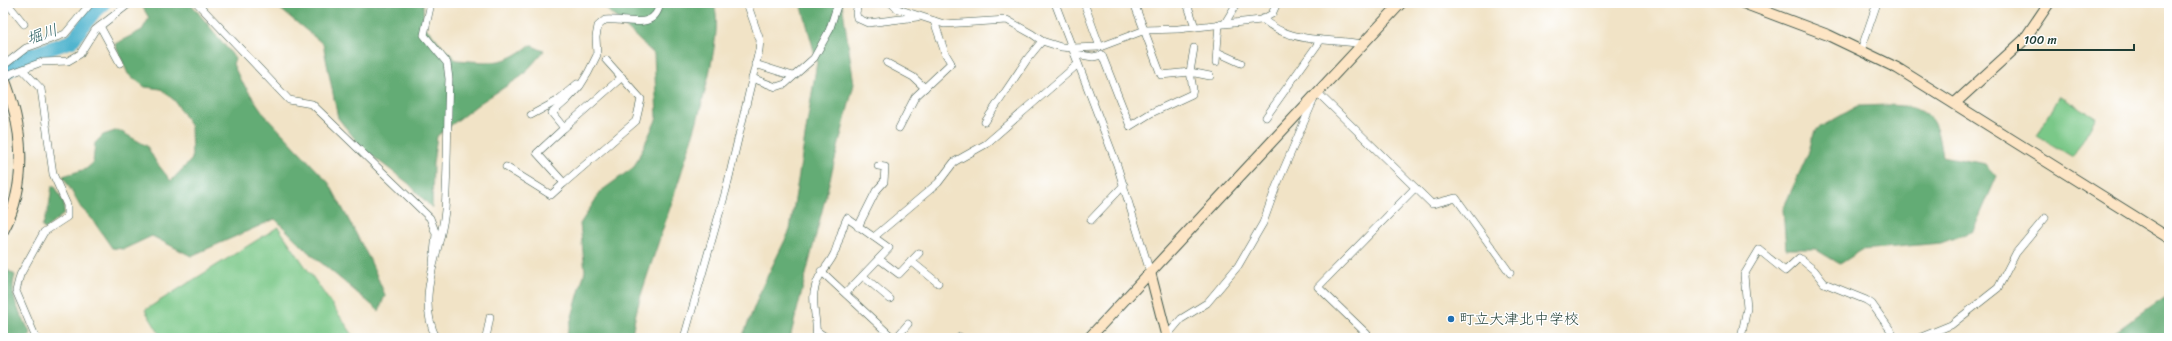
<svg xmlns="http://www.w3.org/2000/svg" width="2172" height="341" viewBox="0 0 2172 341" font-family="Sriracha,'Klee One',sans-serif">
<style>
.green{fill:#7ac888;stroke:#4c825e}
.forest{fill:#63ac74;stroke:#417454}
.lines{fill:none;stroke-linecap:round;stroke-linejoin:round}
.river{stroke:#4fb4ce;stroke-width:14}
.street-casing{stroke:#3e564a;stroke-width:8}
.secondary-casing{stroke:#3e564a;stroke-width:12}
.street{stroke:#fff;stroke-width:7}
.secondary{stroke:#fde5c5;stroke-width:10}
.poi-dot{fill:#1f6fb2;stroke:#fff;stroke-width:1.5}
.labels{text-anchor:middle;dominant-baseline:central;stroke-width:3;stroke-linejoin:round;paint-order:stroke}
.poi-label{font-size:15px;fill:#1f3d34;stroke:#fff;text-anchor:start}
.water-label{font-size:16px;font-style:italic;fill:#2d6162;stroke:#fff}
</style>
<rect width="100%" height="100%" fill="#fff"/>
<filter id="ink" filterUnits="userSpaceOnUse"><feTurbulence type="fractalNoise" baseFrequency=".025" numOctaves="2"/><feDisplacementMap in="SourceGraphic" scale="8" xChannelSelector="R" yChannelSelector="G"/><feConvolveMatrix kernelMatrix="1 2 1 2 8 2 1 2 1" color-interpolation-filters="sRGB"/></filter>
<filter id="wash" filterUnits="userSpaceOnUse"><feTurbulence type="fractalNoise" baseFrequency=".012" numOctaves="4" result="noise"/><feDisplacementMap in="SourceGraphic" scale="16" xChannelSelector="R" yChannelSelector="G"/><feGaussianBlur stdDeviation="0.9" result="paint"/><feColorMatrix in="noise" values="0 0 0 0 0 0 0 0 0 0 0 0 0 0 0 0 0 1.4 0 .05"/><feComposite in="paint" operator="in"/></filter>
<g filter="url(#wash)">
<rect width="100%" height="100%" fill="#f1e3c6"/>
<g class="green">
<path d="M2060,96L2096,117L2073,157L2037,136Z"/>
<path d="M278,227L355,338H162L145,310Z"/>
</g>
<g class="forest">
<path d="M146,3H188L192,5L235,58L233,64L240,79L264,114L329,183L370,260L385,295L379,311L306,250L275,219L191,256L152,236L124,249L112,248L92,219L81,208L63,176L86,169L93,163L95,143L103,135L118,130L147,146L156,162L171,181L192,159L191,127L175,101L161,89L145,87L128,74L115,44L142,30L149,18L142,6Z"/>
<path d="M273,3H423L424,26L456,60C489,62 503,67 530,45L544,51L522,76L480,103L437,136L433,163L432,208L408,183L363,149L338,118L323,44Z"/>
<path d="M600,3H713C734,40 653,252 639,302C635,314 634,326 631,338H566L585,271L580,224L601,191L634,167L657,118L654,54Z"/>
<path d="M801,3H842L854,84L790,338H742L763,285L790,230L817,62Z"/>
<path d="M1858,106C1882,106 1924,99 1935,126C1939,135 1940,147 1942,156L1986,164L1997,176L1973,231L1941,243L1862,250L1840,264L1815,249H1786L1783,209L1808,154L1815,130Z"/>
<path d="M52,186H55L64,204V214L45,229L42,227L49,207Z"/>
<path d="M3,267L15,275C8,298 21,313 31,334L27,338H3Z"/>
<path d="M2169,294V338H2106C2128,324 2147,308 2169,294Z"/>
</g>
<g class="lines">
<path class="river" d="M3,75L25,57L72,41L95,11L104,3"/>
</g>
</g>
<g filter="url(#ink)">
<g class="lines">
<defs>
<g id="street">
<path d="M7,3L24,24"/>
<path d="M197,3L289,100L312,104L430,218L436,234L433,263"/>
<path d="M431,3L424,35L447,63L449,79C447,123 448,167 445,210C441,255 415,293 436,338"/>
<path d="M858,3L856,13L857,18L868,23L917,17"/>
<path d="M891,3L898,9L944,24L1007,20L1032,34L1042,41L1061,47L1072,48L1100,47L1145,30L1178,29L1261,20L1272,14L1277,3"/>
<path d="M1055,3L1117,165L1150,272"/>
<path d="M1084,3L1100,47"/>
<path d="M1134,3L1161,75L1190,72L1210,76"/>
<path d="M1187,3L1195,27"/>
<path d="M1262,19C1268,23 1274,28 1281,31C1306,42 1335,39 1362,44"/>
<path d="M1225,23L1237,3"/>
<path d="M100,26L120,63"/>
<path d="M1861,50L1877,3"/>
<path d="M1217,52L1241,63"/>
<path d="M1075,54L1093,57L1102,55L1130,126L1151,113L1192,94L1193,89L1190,72L1194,48"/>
<path d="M606,60L641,99L636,121L564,183L537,153L564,128L552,113L568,99L580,86L588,73L597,55L596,37L598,26L605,20C627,18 655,32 660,3"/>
<path d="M1216,62L1219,24"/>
<path d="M887,63L913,77L925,88"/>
<path d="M755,64L793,76"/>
<path d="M3,66L26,48L65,34L91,3"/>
<path d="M23,70L41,89L53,174L67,205V217L44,232L20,275L16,291L36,338"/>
<path d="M752,78L776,87L785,84L814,58L829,31L838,3"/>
<path d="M4,79L12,73L42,62L68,61L80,54L95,30L130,3"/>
<path d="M531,115L557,101L577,84"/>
<path d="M1266,117L1320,41"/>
<path d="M985,122L1028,58L1042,41"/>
<path d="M564,128L622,77"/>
<path d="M899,128L915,97L951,63L945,53L934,21"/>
<path d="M506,167L551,195L564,183"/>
<path d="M1091,220L1124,185"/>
<path d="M858,227L876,191L884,182L885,167L878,166"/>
<path d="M874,237L938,183L954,162L986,144L1078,64"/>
<path d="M879,259L899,274L919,253"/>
<path d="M911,261L938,283"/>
<path d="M821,271L893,338"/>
<path d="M863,276L890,299"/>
<path d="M817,331L827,338"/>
<path d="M960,337L961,338"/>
<path d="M486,338L490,317"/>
<path d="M684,338L726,190L759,50L760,40L747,3"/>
<path d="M816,338C818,322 812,308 814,292C817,274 828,267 834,254C839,242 841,230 847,218L889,248L846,293"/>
<path d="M896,338L908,324"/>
<path d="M1165,338L1181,319L1207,303L1238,266L1263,223L1276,187L1317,92L1432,204L1456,198L1510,273"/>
<path d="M1367,338V334L1318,287L1415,188"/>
<path d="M1741,338L1747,308L1744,275L1759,250L1785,271L1799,258L1814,270L1824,283L1866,300L1872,304L1896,338"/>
<path d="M1919,338L1951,325L1998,288L2016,253L2045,218"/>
</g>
<g id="secondary">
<path d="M1743,3L1828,35L1897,68L2169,238"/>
<path d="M3,76C23,125 29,183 3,231"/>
<path d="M1955,103L2024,40L2049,3"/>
<path d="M1150,272L1167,338"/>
<path d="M1089,338L1401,3"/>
</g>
</defs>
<use href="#street" class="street-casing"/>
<use href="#secondary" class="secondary-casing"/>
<use href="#street" class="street"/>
<use href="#secondary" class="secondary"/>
</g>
</g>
<circle class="poi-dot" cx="1451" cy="319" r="4"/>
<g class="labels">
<g class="poi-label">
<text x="1459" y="319">町立大津北中学校</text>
</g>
<g class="water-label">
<text transform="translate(42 34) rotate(-19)">堀川</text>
</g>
</g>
<rect width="2172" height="341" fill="none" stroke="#fff" stroke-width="16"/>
<path d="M2018 44v6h116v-6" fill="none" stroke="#1f3d34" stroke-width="2"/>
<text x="2024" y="44" font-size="12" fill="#1f3d34" stroke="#ffffff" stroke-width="3" paint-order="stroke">100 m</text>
</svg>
